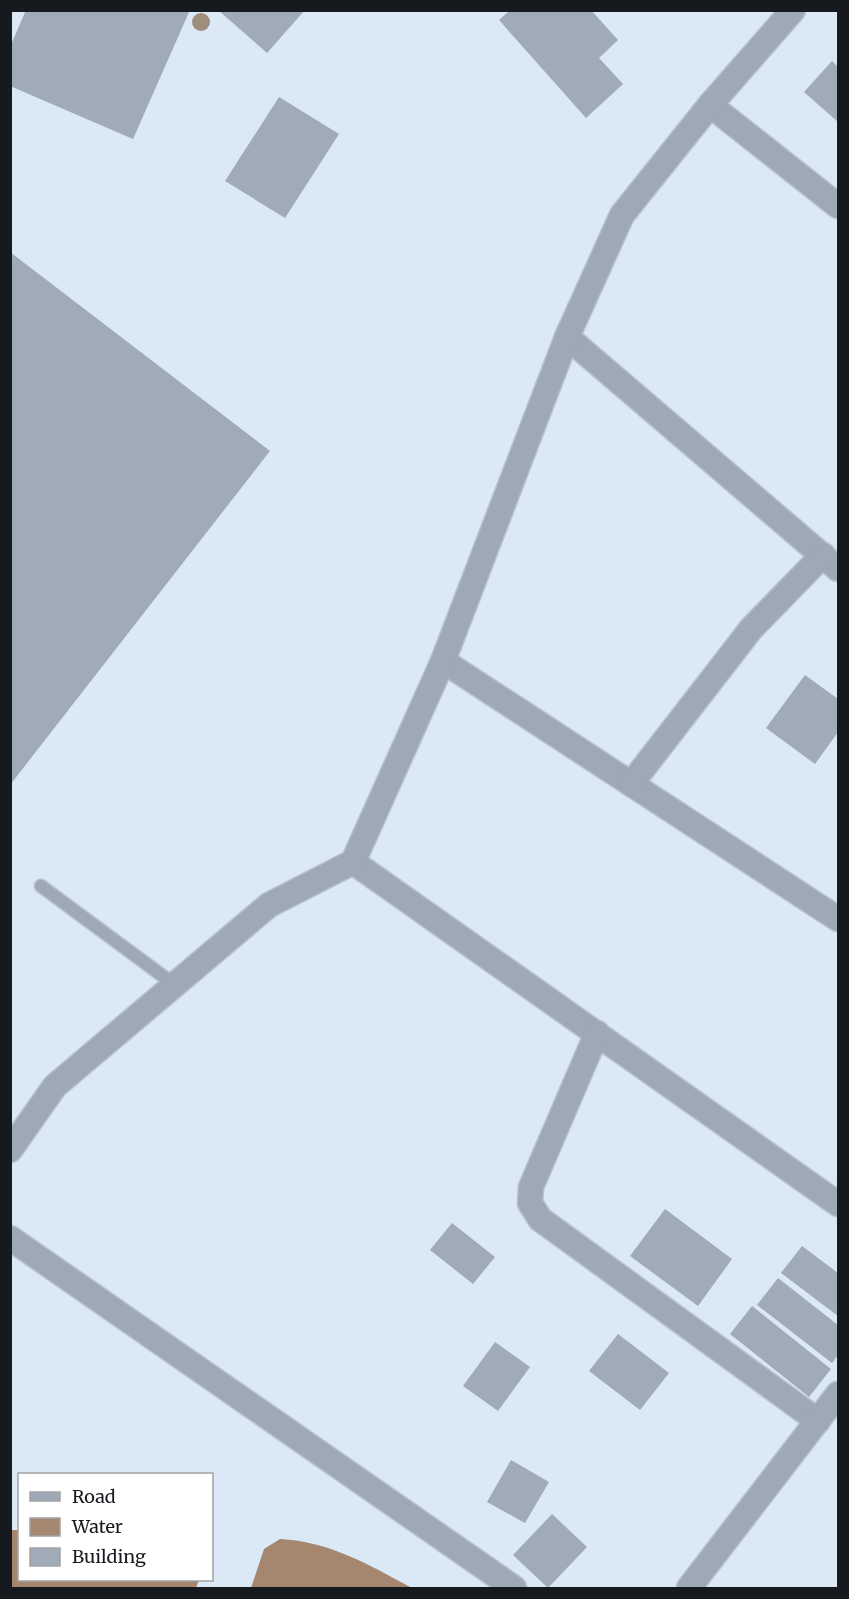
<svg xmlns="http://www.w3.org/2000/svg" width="849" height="1599" viewBox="0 0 849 1599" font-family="Merriweather,serif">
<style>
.water{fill:#a5866e}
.building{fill:#9fabb7}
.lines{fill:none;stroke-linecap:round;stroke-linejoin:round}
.service-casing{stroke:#b8c3ce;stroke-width:15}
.minor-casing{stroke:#b8c3ce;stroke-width:27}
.service{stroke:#9da9b6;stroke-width:12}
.minor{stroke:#9da9b6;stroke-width:24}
.tree{fill:#9f8d7d}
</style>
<rect width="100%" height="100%" fill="#dbe8f5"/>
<g class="water">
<path d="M11,1530H19L20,1580H199L196,1588H11Z"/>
<path d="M280,1539C329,1541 371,1566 412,1588H251L264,1549Z"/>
</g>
<g class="building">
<path d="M26,10H190L133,139L10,86V47Z"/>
<path d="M218,10H305L267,53Z"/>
<path d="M506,10H591L618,40L599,58L623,84L586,118L499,20L508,12Z"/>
<path d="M832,61L838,67V122L804,92Z"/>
<path d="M279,97L339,134L285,218L225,181Z"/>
<path d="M10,252L270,451L10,785Z"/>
<path d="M805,675L838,699V732L815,764L766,728Z"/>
<path d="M665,1209L732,1259L698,1306L630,1256Z"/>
<path d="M452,1223L495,1257L473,1284L430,1250Z"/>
<path d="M802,1246L838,1273V1316L781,1273Z"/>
<path d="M778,1278L838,1325V1355L832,1363L757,1305Z"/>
<path d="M752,1306L831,1369L809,1397L730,1334Z"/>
<path d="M618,1334L669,1373L640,1410L589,1371Z"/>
<path d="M495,1342L530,1367L498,1411L463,1386Z"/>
<path d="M511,1460L549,1482L525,1523L487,1502Z"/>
<path d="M552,1514L587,1547L548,1588L513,1555Z"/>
</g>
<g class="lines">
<defs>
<path id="service" d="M41,886L175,985"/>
<g id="minor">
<path d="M710,105L838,206"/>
<path d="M567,337L838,569"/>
<path d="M443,661L838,919"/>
<path d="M631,784L751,629L823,555"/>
<path d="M353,862L838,1204"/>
<path d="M597,1033L531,1187L530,1203L540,1219L818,1421"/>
<path d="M10,1150L55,1086L269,905L353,862L443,661L567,337L622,215L710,105L793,10"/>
<path d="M10,1238L514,1588"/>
<path d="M689,1588L838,1394"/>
</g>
</defs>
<use href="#service" class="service-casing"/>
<use href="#minor" class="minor-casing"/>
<use href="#service" class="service"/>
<use href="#minor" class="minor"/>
</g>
<circle class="tree" cx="201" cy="22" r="9"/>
<rect width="849" height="1599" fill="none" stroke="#161a1e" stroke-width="24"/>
<rect x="18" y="1473" width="195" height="108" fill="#ffffff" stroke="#a2a3a5" stroke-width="1.5"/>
<rect x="30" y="1492" width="30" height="9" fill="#9da9b6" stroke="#a2a3a5" stroke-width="1.5"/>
<text x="72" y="1503" font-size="18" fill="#161a1e">Road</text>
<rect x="30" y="1518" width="30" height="18" fill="#a5866e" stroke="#a2a3a5" stroke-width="1.5"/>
<text x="72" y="1533" font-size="18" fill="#161a1e">Water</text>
<rect x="30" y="1548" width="30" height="18" fill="#9fabb7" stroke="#a2a3a5" stroke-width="1.5"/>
<text x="72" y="1563" font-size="18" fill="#161a1e">Building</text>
</svg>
